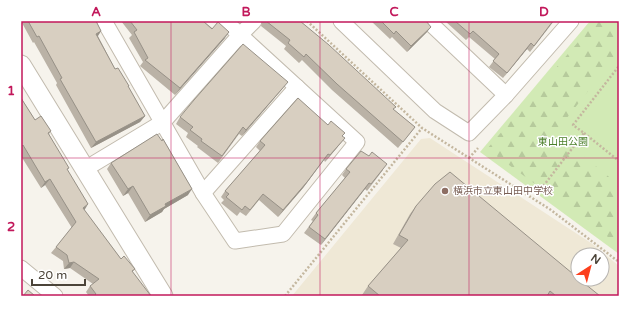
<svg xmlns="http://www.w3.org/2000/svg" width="640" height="317" viewBox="0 0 640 317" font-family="'Varela Round','Noto Sans JP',sans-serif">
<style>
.education{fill:#efe8d6;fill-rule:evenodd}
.green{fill:#d2eab5}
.forest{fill:url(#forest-firs)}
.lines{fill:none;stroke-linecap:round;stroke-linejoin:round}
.minor-casing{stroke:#c2bbae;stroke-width:17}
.tertiary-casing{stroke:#c2bbae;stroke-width:21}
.path{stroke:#c4b79f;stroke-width:2.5;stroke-dasharray:2 2;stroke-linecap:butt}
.minor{stroke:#fff;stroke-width:15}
.tertiary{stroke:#fff;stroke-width:19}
.wall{fill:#bab2a6}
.shaded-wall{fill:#979187}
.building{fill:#d8cfc1;stroke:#979187}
.grid{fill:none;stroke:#c2185b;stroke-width:1;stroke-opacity:0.55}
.education-dot{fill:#8d6e63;stroke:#fff;stroke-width:1.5}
.labels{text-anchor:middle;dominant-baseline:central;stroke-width:3;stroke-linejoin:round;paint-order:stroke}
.park-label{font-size:10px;fill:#4a7f2a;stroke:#fff}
.education-label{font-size:10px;fill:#785e54;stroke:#fff;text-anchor:start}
.neatline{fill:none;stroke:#c2185b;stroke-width:1.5}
.grid-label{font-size:13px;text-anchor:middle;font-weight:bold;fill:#c2185b}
</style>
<defs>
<pattern id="forest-firs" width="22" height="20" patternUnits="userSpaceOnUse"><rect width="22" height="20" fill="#d2eab5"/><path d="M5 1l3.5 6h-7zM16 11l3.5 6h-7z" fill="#b6ca9c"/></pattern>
</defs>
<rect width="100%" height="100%" fill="#f6f3ec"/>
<path class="education" d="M430,138L591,243L619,266V296H292L421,139ZM578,255H602V279H578Z"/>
<path class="green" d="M590,21H619V254L480,152Z"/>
<path class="forest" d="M596,21H619V52L555,133L619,185V245L487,149Z"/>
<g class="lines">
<defs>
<g id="minor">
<path d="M104,21L203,193L235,241L283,234L357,142L240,35L254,21"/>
<path d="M341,21L435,111L469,133L506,95L571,21"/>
<path d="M428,21L506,95"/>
<path d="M85,169L163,122L240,35L225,21"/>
<path d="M203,193L297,87"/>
<path d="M21,268L55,296"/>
</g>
<path id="tertiary" d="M21,65L163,296"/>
</defs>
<use href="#minor" class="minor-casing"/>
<use href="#tertiary" class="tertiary-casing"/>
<g class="path">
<path d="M307,21L422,128L551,210L619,262"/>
<path d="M584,133L619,161"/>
<path d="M469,158L478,148"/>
<path d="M541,189L584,133L573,125L619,66"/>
<path d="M285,296L422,128"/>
</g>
<use href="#minor" class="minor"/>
<use href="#tertiary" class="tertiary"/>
</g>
<g class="wall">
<path d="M21,21H96L101,31L98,36L115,69L129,86L128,87L145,116L140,122L91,148L56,85L57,83L34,42L33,43Z"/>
<path d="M121,21H203L225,38L175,95L140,66L143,62L129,38L132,35Z"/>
<path d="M262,21H300L394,110L415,127L398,148L332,90L302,60L299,63L284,49L286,46L261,26Z"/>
<path d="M371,21H410L427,32L407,52L392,37L390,39Z"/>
<path d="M445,21H554L530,52L527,49L503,78L489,67L495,59L469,37L466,40Z"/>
<path d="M283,88L242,136L239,134L218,163L197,147L198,146L186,137L188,133L176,124L180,117Z"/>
<path d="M21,98L35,120L51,131L49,134L67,170L84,210L121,259L135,269L132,272L151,296H89L86,292L90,286L93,284L70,268L64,269L63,261L51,253L72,228L45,185L41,188L21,156Z"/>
<path d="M328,125L342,136L340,144L325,162L324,160L303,188L278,217L259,200L246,216L240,212L237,216L221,203L224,200L221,197L225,191L260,151L256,147L260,141Z"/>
<path d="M111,163L188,195L164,209L162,212L145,222L128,193L123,196L107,169Z"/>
<path d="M346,169L383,170L367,191L365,189L321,245L304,233L313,221L311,220L316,213L345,178L342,175Z"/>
<path d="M416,206L600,296H364L362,295L368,286L401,248L393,244L410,214Z"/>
</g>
<g class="shaded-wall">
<path d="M431,27L427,32L407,52L411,46Z"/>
<path d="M101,31L97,37L96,34Z"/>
<path d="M229,32L225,38L175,95L180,88Z"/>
<path d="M531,43L527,49L503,78Z"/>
<path d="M288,82L283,88L242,136L246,130Z"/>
<path d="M145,116L140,122L91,148L96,142Z"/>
<path d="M345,138L325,162L330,155Z"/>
<path d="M328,154L303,188L278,217L283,210Z"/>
<path d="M50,179L45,185L41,188L45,182Z"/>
<path d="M369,183L365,189L321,245L325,239Z"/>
<path d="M133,186L128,193L123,196L128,189Z"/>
<path d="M192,189L188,195L164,209L162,212L145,222L150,215L165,204Z"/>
<path d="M88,204L84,211L83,208Z"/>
<path d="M74,262L70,268L64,269L69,263Z"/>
</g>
<g class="building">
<path d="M28,21H96L101,31L96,34L115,69L118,68L129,86H128L145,116L96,142L60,79L62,78L39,36L37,37Z"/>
<path d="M130,21H203L212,29L218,22L229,32L180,88L145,60L148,58L134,32L137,30Z"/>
<path d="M266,21H300L329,45L396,107L393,109L415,127L403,142L337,84L306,54L304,57L288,43L290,40Z"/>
<path d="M381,21H410L411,22L412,21H426L431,27L411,46L396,31L394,34Z"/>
<path d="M455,21H553L534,46L531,43L507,73L493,61L499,54L473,31L470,34Z"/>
<path d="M243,44L288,82L246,130L243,127L222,156L201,141L202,139L190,130L193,127L180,117L194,100Z"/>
<path d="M21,98L35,120L41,116L51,131L48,133L69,168L67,169L88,204L83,208L121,259L124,256L135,269L132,271L151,296H95V295L96,294L90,286L99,279L74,262L69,263L67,255L56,247L76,222L50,179L45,182L23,145L21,147Z"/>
<path d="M298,98L328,125L331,121L345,133L342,136L345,138L330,155L328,154L307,182L283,210L263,194L250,210L245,206L242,210L226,197L229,194L225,191L265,145L260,141Z"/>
<path d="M157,134L162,141L163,139L192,189L165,204L166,206L150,215L133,186L128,189L111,163Z"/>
<path d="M361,151L369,156L372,152L387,164L371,184L369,183L325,239L309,227L318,215L316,213L350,172L346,169Z"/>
<path d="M450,172L578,278V279H579L600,296H556L550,291L547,296H380L368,286L408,240L399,235L416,206L435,184Z"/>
<path d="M28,290L35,296H23Z"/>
</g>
<path class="grid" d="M171,21V296M320,21V296M469,21V296M21,158H619"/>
<circle class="education-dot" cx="445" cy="191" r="4"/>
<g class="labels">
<g class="park-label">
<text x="563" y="142">東山田公園</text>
</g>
<g class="education-label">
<text x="453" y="191">横浜市立東山田中学校</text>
</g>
</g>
<rect width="640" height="317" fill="none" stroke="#ffffff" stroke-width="44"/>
<g transform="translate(590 267) rotate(36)"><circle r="19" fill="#ffffff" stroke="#b7b4b0"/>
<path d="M0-3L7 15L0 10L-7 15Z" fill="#fc3f1d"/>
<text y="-6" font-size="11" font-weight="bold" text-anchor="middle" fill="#4b4439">N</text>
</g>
<path d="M32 279v6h53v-6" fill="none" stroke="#4b4439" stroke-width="2"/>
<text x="38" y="279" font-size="12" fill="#4b4439" stroke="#ffffff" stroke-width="3" paint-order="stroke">20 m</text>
<rect x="22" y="22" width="596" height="273" class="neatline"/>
<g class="grid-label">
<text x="96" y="16">A</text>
<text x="246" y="16">B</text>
<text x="394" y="16">C</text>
<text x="544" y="16">D</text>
<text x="11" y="95">1</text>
<text x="11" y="231">2</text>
</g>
</svg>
